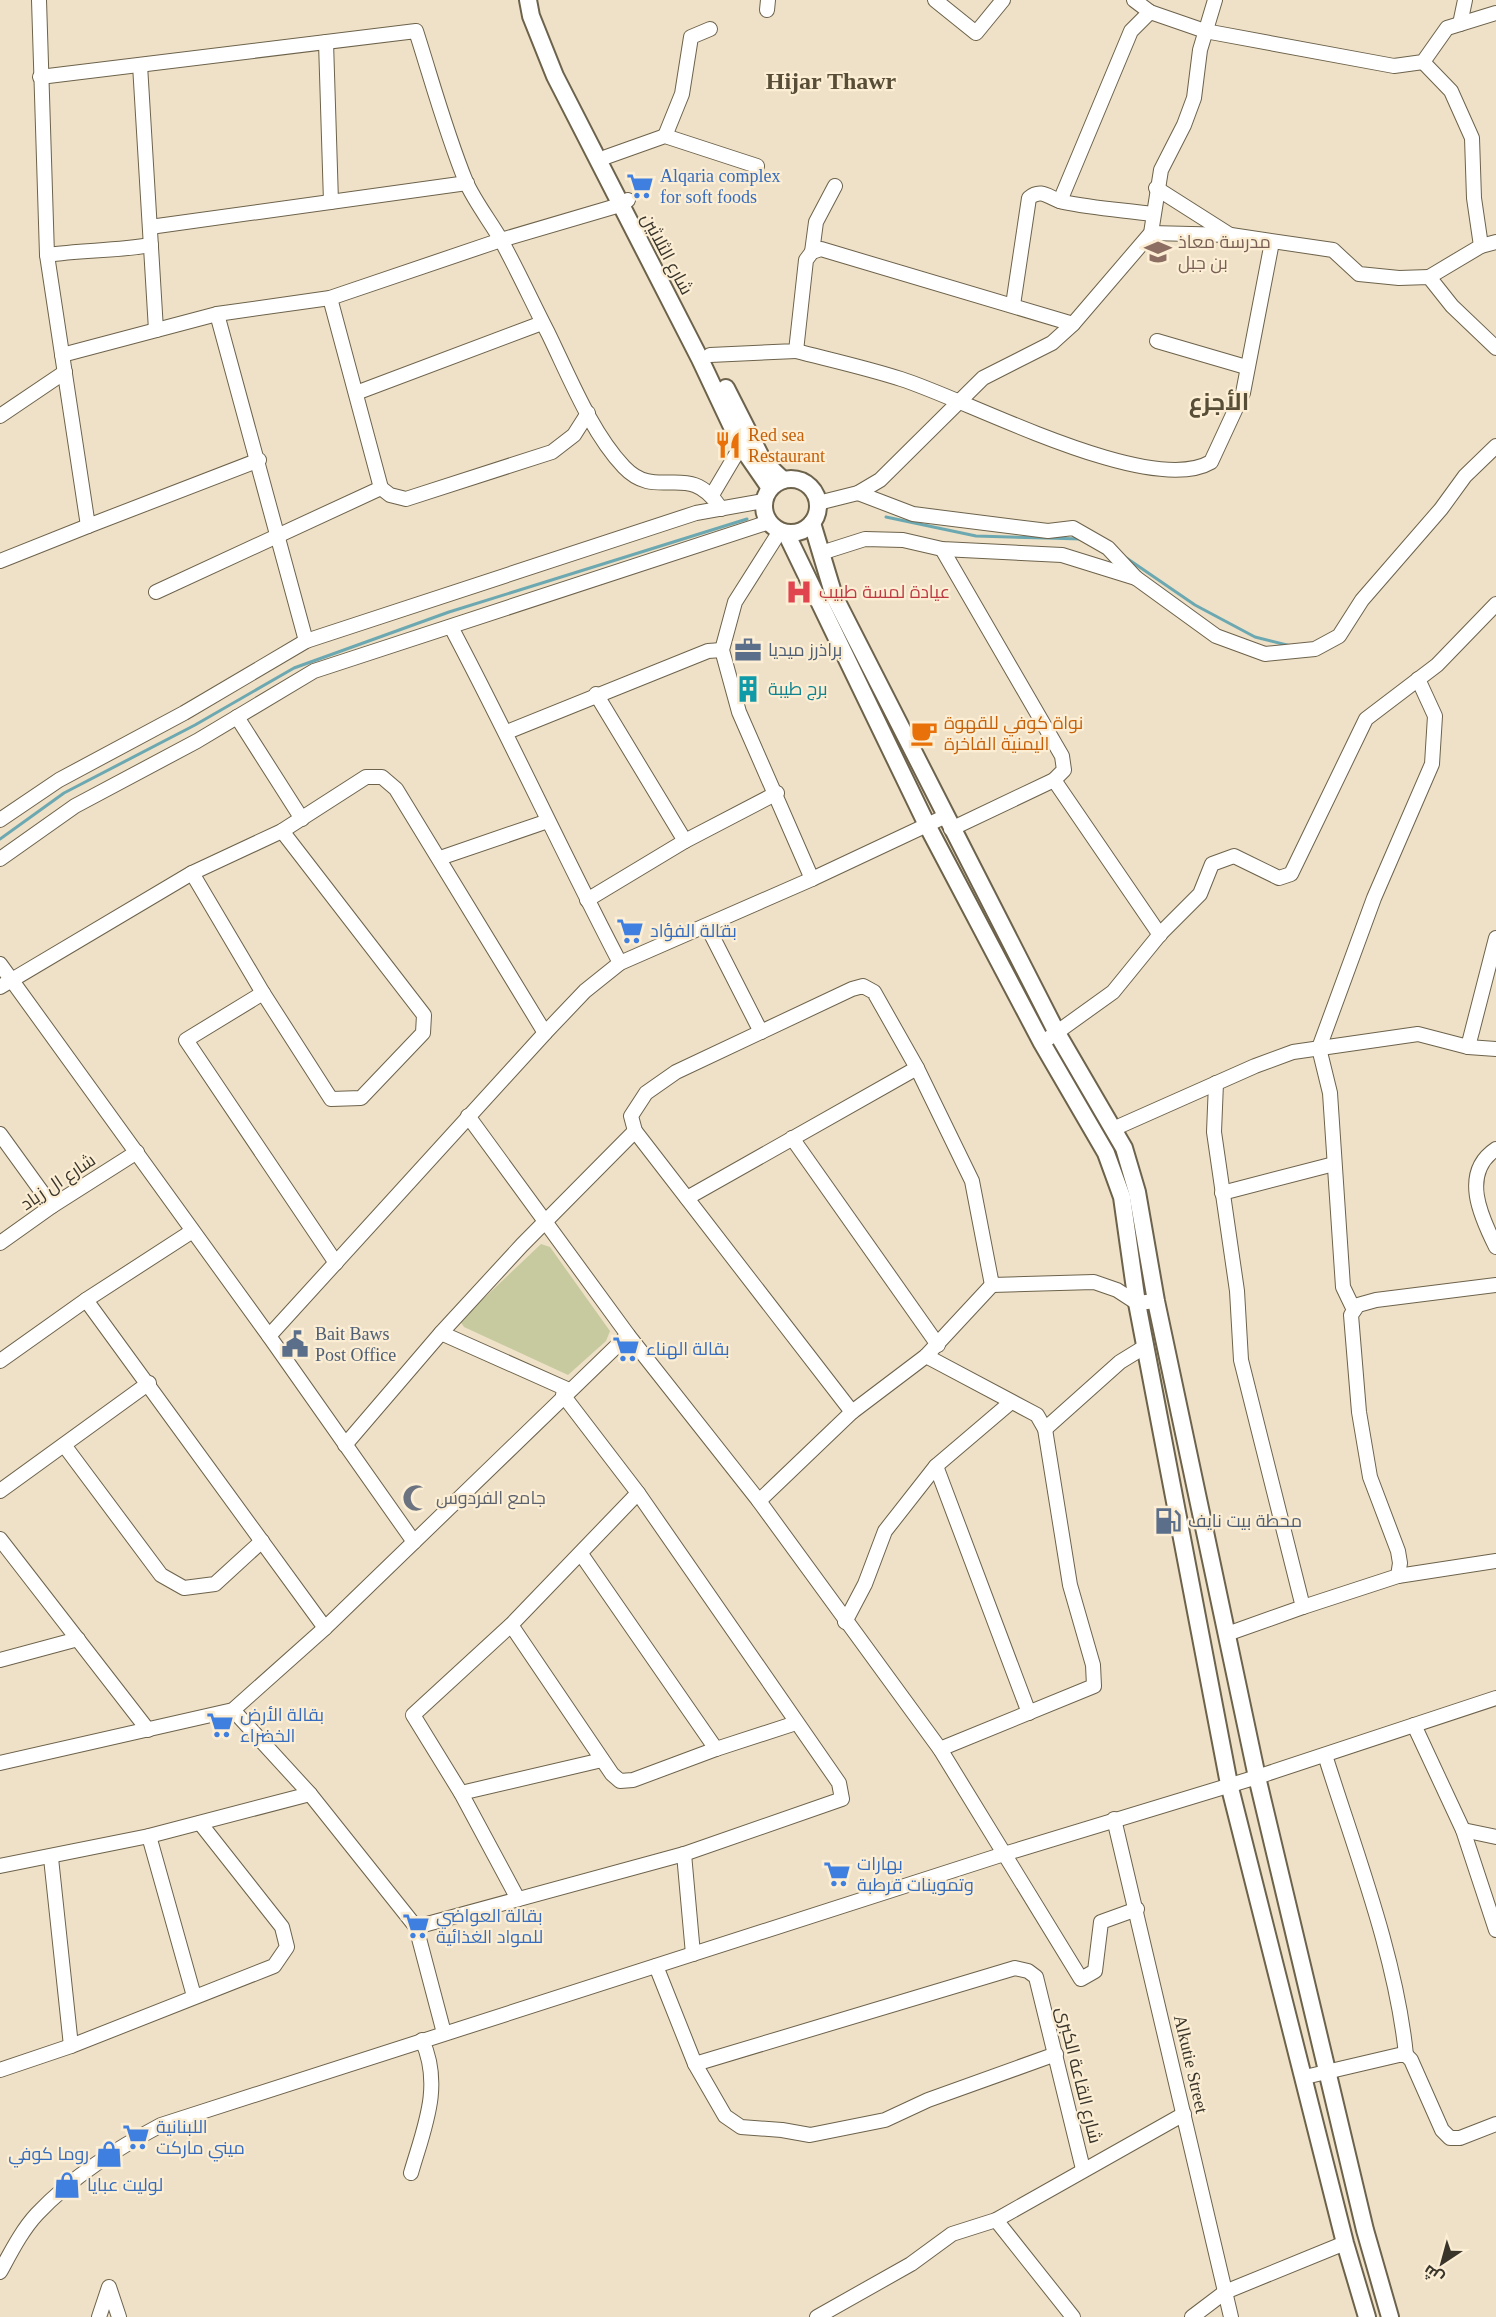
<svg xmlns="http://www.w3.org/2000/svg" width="1496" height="2317" viewBox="0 0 1496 2317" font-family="'Times New Roman',Cairo,serif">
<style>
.green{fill:#c7ca9f}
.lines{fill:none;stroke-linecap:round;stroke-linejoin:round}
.stream{stroke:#6ca8b1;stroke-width:3}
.minor-casing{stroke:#6d624b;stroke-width:16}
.major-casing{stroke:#6d624b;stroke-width:20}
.minor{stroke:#fff;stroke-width:14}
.major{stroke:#fff;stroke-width:16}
.labels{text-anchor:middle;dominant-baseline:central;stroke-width:4.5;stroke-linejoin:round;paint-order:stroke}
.shop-label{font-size:18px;fill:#366cbe;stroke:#fbeed4;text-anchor:start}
.education-label{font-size:18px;fill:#785e54;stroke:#fbeed4;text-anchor:start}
.street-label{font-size:18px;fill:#3a352b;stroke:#fbeed4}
.food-label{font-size:18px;fill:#c56008;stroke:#fbeed4;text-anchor:start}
.health-label{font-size:18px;fill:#be3a42;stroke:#fbeed4;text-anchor:start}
.service-label{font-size:18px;fill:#4e5e75;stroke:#fbeed4;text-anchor:start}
.culture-label{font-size:18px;fill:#0d838f;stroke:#fbeed4;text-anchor:start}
.worship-label{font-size:18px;fill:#5b616d;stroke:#fbeed4;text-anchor:start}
.district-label{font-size:24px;font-weight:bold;fill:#584e37;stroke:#fbeed4}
</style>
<rect width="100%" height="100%" fill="#eee1c7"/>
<path class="green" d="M541,1244L550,1247L610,1331L606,1341L568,1375L464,1327L460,1321Z"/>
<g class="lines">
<g class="stream">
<path d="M886,517L976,536L1082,539"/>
<path d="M1122,555L1195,605L1255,637L1291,646"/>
<path d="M0,839L64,793L195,725L294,668L449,612L747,519"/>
</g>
<defs>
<g id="minor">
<path d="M39,0L47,255L88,526L259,460"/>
<path d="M935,0L976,33L1003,0"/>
<path d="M1134,0L1150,12L1205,31L1394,66L1423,62L1447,28L1496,13"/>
<path d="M767,10L768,0"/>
<path d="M1460,24L1465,0"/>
<path d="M326,42L331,202"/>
<path d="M1423,62L1451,91L1472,138L1474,198L1481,246L1429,277"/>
<path d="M140,65L156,330"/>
<path d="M40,77L416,31C432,81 446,133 466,182C475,202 490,221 501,240C518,271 532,302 548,333C569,376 591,432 624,467C658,503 689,458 721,509"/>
<path d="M665,136L682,94L691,37L710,29"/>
<path d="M606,157L665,136L757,166"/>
<path d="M1156,188L1230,235"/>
<path d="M1060,201L1131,31L1150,12"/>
<path d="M150,227L467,183"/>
<path d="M1151,233L1231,235L1333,250L1359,274L1399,278L1429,277L1452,306L1496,348"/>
<path d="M1481,246L1496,242"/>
<path d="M812,252L816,222L835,186"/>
<path d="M47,255C82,250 116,251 151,245"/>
<path d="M330,298L381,488L390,495L406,499L552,452L574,435L588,413"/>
<path d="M1013,305L1029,198C1042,187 1050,199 1063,202C1092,208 1122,210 1152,214"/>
<path d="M217,314L306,641"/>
<path d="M1157,341L1246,367"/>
<path d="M796,351C831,360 867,368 901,379C968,400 1150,498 1211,462L1243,393L1272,242"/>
<path d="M62,355L217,314L330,298L501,240L620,205L628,200"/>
<path d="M710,355L796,351L806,260L812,252L821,249L1073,324"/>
<path d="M356,393L542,323"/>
<path d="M0,416L65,372"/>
<path d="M858,493L913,514L1048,531L1073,528L1108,548L1136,578L1216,636L1265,654L1315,649L1339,636L1362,600L1441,509L1465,476L1496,446"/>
<path d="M712,495L741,446"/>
<path d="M818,503L858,493L880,480L983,378L1052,343L1073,324L1151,233L1161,170L1184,125L1194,98L1200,50L1215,0"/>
<path d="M780,531L735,602L722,650L739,712L812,879"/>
<path d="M942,549L1062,756L1064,770L1054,780L951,829"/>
<path d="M821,553L865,539L903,540L942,549L1062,555L1136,578"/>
<path d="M0,561L88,526"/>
<path d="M156,592L381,488"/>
<path d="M451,627C510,738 562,852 620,963"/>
<path d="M596,694L685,841"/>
<path d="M237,717L302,819"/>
<path d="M507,732L708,651L722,650"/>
<path d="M1054,780L1160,935"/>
<path d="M0,820L59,780L184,713L306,641L696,513L764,501"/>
<path d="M440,858L548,821"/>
<path d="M0,859L75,806L197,741L314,671L769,522"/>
<path d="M192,873L263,993L331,1099L361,1098L423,1033L424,1015L282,831"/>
<path d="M587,900L685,841L777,793"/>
<path d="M707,926L761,1032"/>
<path d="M0,964L269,1336L414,1542"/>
<path d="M0,987L192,873L282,831L366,777H382L396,789L545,1033"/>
<path d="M263,993L186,1040L336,1263"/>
<path d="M1042,1043L1113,992L1161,933L1200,894L1212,864L1234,856L1279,878L1291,874L1366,719L1437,665L1496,604"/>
<path d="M1468,1047L1496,938"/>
<path d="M1216,1083L1214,1132L1237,1291L1241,1360L1303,1607L1227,1634"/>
<path d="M468,1116L628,1335L759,1501L940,1749L1081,1979L1095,1971L1101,1922L1137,1909"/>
<path d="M1113,1129L1255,1066L1293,1052L1418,1034L1468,1047L1496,1049"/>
<path d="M0,1134L52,1206"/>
<path d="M792,1138L938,1345"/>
<path d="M1496,1149C1460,1173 1481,1217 1496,1247"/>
<path d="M1222,1193L1334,1164"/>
<path d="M687,1198L917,1068"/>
<path d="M0,1243L52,1206L137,1152"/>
<path d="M86,1300L325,1628"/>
<path d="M1354,1310L1343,1287L1330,1093L1319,1048L1374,898L1432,764L1435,716L1418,679"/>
<path d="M441,1333L569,1390"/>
<path d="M269,1336L545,1033L585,991L620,963L812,879L944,817"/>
<path d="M926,1356L1037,1415L1045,1429L1070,1585L1093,1665L1094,1686L940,1749"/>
<path d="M0,1361L86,1300L191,1232"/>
<path d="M852,1412L635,1131L631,1116L646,1093L676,1072L852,989L863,986L874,992L917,1068L972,1181L992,1285L1094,1282L1117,1290L1137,1303L1156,1301"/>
<path d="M1045,1429L1120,1362L1146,1346"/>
<path d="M64,1445L161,1575L184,1588L215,1584L262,1541"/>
<path d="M345,1445L441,1333L522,1245L635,1131"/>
<path d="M936,1466L1029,1713"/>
<path d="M0,1491L149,1383"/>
<path d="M759,1501L852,1412L926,1356L992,1285"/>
<path d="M0,1539L148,1730"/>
<path d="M581,1554L716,1749"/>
<path d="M1398,1576L1496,1561"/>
<path d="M1303,1607L1398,1576L1400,1563L1398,1551L1370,1477L1359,1412L1351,1315L1358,1305L1376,1300L1496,1285"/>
<path d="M845,1622L865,1584L885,1531L936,1466L1010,1403"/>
<path d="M511,1625L612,1774L620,1781L633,1780L716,1749L796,1723"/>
<path d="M0,1660L78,1639"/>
<path d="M233,1710L310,1794L416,1927L444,2033"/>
<path d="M1414,1725L1463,1830L1496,1930"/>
<path d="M1325,1755C1355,1851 1396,1955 1406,2055"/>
<path d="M0,1763L233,1710L325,1628L628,1335"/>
<path d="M461,1793L602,1760"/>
<path d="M1114,1819L1231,2317"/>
<path d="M1463,1830L1496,1837"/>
<path d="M149,1836L194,1996"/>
<path d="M684,1854L693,1954"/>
<path d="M51,1858L71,2046"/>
<path d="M0,1866L149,1836L310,1794"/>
<path d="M518,1899L461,1793L413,1715L511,1625L638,1493"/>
<path d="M416,1927L684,1854L842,1799L839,1783L638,1493L563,1395"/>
<path d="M656,1966L695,2064L725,2116L741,2127L782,2130L810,2135L885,2120L928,2100L1056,2054"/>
<path d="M695,2064L1015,1968L1028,1971L1036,1977L1083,2169"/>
<path d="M0,2070L71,2046L274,1966L287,1947L282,1927L200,1823"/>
<path d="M1305,2077L1399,2055H1406L1411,2060L1442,2130L1450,2138H1460L1496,2124"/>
<path d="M411,2173C424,2128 443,2086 422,2040"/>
<path d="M996,2220L1073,2317"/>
<path d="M0,2272C11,2252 22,2230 37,2214C73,2176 116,2149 161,2125L1004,1854L1257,1777L1496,1698"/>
<path d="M99,2317L109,2287L119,2317"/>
<path d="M817,2317L911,2264L952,2234L996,2220L1184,2114"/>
<path d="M1192,2317L1225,2292L1345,2243"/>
</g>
<g id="major">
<path d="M528,0L531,16L555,76L700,359L741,446L770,488"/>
<path d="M726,388L763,461L783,480"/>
<circle cx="791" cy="506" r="27"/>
<path d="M812,523L834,596L1057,1033L1124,1148L1137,1192L1156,1301L1257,1777L1365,2230L1390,2317"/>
<path d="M786,533L927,825L1042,1043L1106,1153L1122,1197L1137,1303L1229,1784L1345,2243L1367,2317"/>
</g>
</defs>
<use href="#minor" class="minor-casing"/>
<use href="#major" class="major-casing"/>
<use href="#minor" class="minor"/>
<use href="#major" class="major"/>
</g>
<defs>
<symbol id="supermarket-bare" viewBox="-9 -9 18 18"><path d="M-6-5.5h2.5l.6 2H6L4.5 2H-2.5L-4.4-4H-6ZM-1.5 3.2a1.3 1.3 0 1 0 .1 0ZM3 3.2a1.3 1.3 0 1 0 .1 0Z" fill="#3f7fe0" stroke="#fbeed4" stroke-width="2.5" paint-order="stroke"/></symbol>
<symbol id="school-bare" viewBox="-9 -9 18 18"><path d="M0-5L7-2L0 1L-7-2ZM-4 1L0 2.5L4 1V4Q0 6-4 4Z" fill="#8d6e63" stroke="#fbeed4" stroke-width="2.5" paint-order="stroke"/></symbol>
<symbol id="restaurant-bare" viewBox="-9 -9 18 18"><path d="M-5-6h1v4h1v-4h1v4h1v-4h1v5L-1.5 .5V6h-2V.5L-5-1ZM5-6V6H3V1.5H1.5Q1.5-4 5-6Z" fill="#e8710a" stroke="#fbeed4" stroke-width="2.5" paint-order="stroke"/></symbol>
<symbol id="hospital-bare" viewBox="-9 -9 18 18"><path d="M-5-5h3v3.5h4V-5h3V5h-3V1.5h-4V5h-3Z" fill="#e0444e" stroke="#fbeed4" stroke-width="2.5" paint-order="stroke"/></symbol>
<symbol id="office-bare" viewBox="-9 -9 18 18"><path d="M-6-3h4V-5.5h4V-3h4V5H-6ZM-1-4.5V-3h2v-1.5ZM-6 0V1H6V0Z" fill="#5c6f8a" stroke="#fbeed4" stroke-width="2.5" paint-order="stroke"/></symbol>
<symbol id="building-bare" viewBox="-9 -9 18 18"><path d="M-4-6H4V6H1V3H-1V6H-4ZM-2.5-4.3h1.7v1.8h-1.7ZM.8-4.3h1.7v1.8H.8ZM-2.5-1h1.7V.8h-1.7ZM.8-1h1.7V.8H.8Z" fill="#0f9aa8" stroke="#fbeed4" stroke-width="2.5" paint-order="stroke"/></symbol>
<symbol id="cafe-bare" viewBox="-9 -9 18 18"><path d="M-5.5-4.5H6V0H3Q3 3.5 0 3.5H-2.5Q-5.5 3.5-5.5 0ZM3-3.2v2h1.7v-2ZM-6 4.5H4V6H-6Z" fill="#e8710a" stroke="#fbeed4" stroke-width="2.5" paint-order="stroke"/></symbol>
<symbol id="civic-bare" viewBox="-9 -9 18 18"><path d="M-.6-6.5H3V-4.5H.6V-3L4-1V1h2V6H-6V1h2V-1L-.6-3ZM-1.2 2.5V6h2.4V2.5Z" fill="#5c6f8a" stroke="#fbeed4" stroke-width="2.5" paint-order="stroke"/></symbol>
<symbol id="mosque-bare" viewBox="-9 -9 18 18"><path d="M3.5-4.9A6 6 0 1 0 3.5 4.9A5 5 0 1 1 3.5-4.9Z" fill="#6b7280" stroke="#fbeed4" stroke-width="2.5" paint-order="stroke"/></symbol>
<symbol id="fuel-bare" viewBox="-9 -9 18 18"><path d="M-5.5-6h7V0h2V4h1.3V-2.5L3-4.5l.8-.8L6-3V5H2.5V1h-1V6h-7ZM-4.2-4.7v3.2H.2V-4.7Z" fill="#5c6f8a" stroke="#fbeed4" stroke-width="2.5" paint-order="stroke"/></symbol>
<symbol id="shop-bare" viewBox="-9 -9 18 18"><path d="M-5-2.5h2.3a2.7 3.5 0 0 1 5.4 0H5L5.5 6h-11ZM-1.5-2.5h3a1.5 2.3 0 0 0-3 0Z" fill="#3f7fe0" stroke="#fbeed4" stroke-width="2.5" paint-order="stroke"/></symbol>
</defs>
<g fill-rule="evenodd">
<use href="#supermarket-bare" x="621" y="167" width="38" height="38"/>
<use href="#school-bare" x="1139" y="233" width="38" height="38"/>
<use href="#restaurant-bare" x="709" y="426" width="38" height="38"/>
<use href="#hospital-bare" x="780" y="573" width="38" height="38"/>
<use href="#office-bare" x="729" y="631" width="38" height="38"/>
<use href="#building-bare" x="729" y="670" width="38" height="38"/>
<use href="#cafe-bare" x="905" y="714" width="38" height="38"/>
<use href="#supermarket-bare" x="611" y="912" width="38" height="38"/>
<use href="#civic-bare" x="276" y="1325" width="38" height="38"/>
<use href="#supermarket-bare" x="607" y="1330" width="38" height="38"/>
<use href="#mosque-bare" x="397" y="1479" width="38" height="38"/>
<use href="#fuel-bare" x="1149" y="1502" width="38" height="38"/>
<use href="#supermarket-bare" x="201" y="1706" width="38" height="38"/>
<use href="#supermarket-bare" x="818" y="1855" width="38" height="38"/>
<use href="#supermarket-bare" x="397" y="1907" width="38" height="38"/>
<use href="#supermarket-bare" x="117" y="2118" width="38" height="38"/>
<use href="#shop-bare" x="90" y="2135" width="38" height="38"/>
<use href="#shop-bare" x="48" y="2166" width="38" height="38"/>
</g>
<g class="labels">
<g class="shop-label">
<text x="660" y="176">Alqaria complex<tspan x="660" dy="21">for soft foods</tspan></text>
<text x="650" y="931">بقالة الفؤاد</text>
<text x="646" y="1349">بقالة الهناء</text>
<text x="240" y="1715">بقالة الأرض<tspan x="240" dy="21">الخضراء</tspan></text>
<text x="857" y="1864">بهارات<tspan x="857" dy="21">وتموينات قرطبة</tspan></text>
<text x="436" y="1916">بقالة العواضي<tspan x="436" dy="21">للمواد الغذائية</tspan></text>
<text x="156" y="2127">اللبنانية<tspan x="156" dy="21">ميني ماركت</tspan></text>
<text x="89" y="2154" text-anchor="end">روما كوفي</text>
<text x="87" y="2185">لوليت عبايا</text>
</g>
<g class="education-label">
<text x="1178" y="242">مدرسة معاذ<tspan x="1178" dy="21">بن جبل</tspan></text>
</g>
<g class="street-label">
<text transform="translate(667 254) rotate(62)">شارع الثلاثين</text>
<text transform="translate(58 1182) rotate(-34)">شارع ال زياد</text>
<text transform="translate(1191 2064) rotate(77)">Alkutie Street</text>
<text transform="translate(1079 2075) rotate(76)">شارع القاعة الكبرى</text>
</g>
<g class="food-label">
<text x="748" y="435">Red sea<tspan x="748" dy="21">Restaurant</tspan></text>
<text x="944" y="723">نواة كوفي للقهوة<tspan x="944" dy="21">اليمنية الفاخرة</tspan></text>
</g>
<g class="health-label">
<text x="819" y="592">عيادة لمسة طبيب</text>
</g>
<g class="service-label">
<text x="768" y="650">براذرز ميديا</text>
<text x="315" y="1334">Bait Baws<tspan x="315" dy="21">Post Office</tspan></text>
<text x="1188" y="1521">محطة بيت نايف</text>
</g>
<g class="culture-label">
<text x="768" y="689">برج طيبة</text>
</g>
<g class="worship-label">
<text x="436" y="1498">جامع الفردوس</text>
</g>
<g class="district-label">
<text x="831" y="81">Hijar Thawr</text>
<text x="1219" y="402">الأجزع</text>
</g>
</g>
<g transform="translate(1442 2263) rotate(216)" stroke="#fbeed4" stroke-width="4.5" paint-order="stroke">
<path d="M0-4.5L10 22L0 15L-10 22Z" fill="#3a352b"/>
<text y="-9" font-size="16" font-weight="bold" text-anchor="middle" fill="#3a352b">ش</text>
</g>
</svg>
